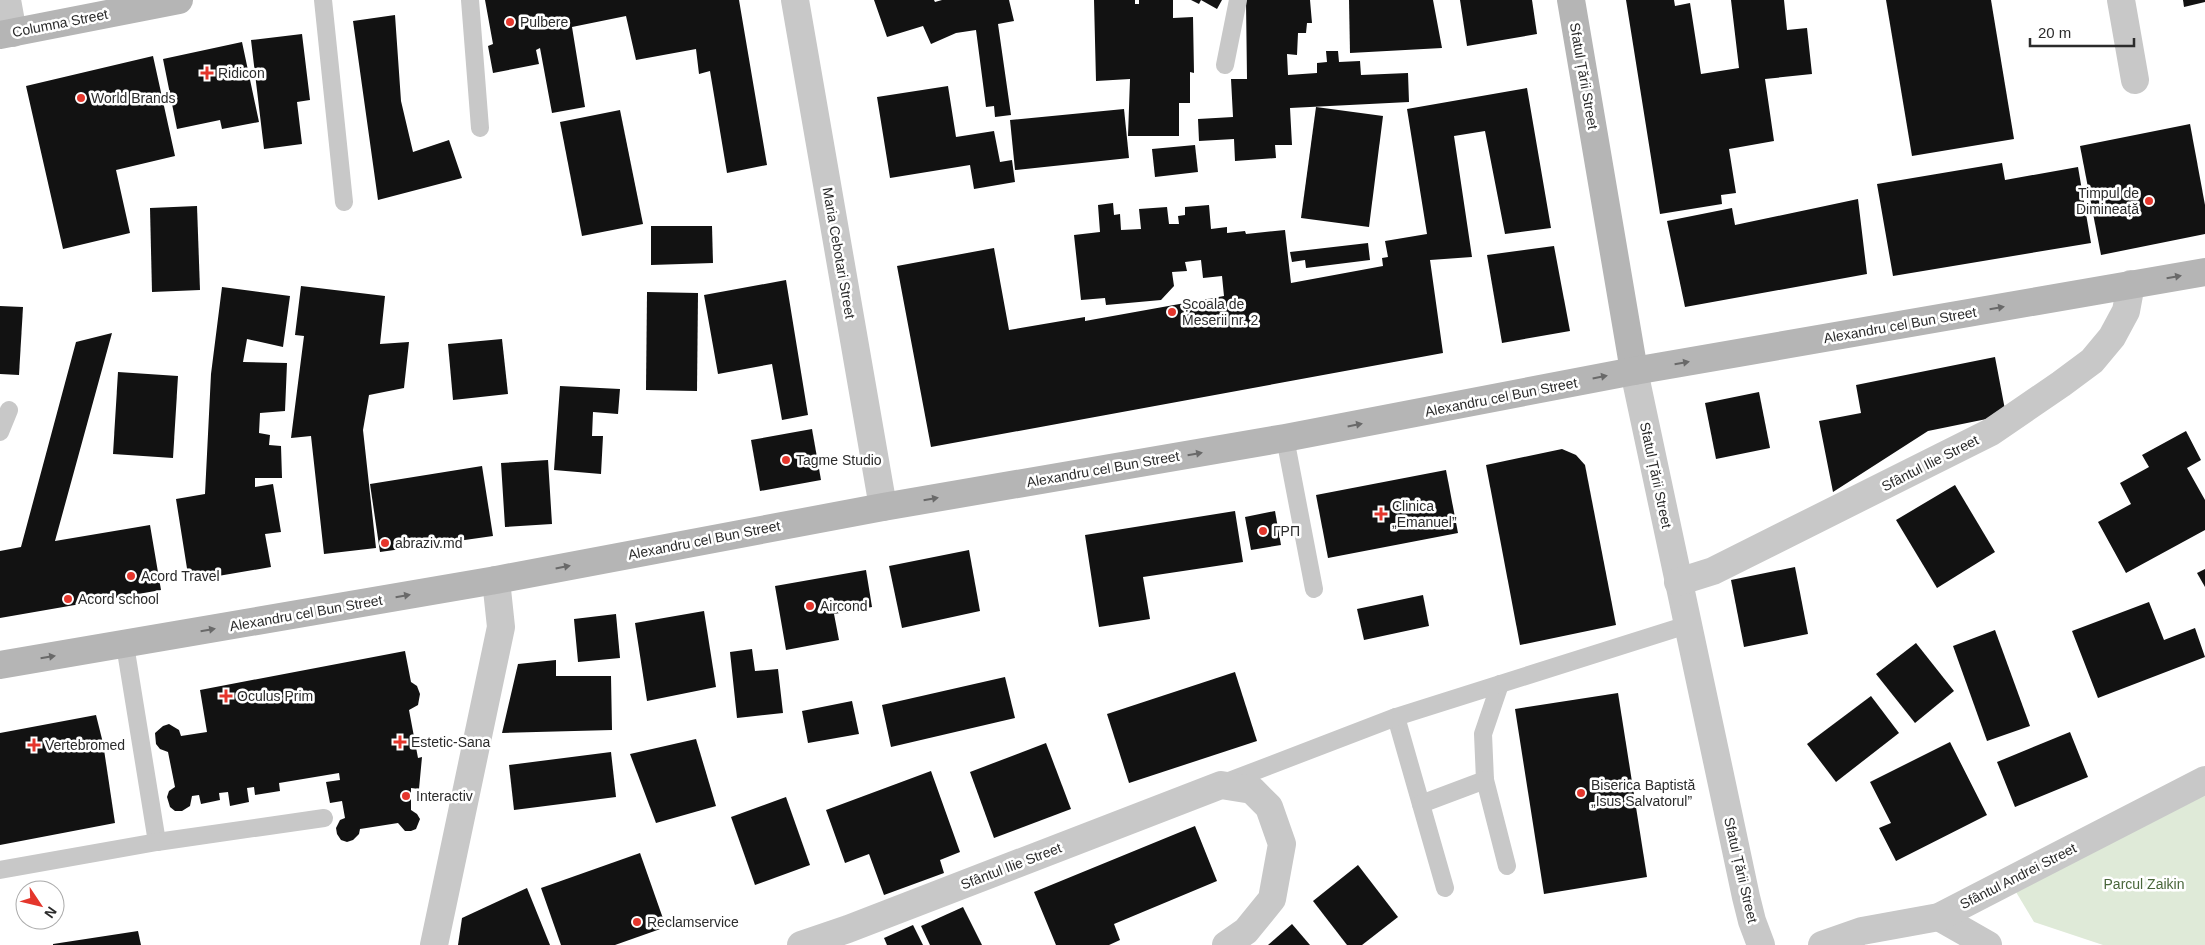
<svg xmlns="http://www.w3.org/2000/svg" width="2205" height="945" viewBox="0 0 2205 945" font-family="Helvetica,sans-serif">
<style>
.green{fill:#dfead8}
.building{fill:#121212}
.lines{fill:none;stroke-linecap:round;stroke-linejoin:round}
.lane{stroke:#c8c8c8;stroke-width:18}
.street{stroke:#c8c8c8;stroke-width:28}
.secondary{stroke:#b5b5b5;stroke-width:28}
.oneway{fill:#696969}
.poi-dot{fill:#e4362c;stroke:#fff;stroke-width:2}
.labels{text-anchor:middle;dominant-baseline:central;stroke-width:5;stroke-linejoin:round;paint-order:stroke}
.poi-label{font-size:14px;fill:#2b2b2b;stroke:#fff;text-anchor:start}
.street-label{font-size:14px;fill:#2b2b2b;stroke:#fff}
.park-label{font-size:14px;fill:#49663a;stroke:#fff}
</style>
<rect width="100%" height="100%" fill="#fff"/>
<path class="green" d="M2205,790V945H2103L2034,922L2007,877Z"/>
<g class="building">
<path d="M485,0H739L767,165L727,173L710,71L699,74L696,49L636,60L626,16L572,27L585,107L552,113L540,48L536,50L539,64L493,73L488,46L493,44Z"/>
<path d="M874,0H934L935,2L942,0H1009L1014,21L998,24L1011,115L995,117L994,106L986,107L976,30L956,33L931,44L923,26L887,37Z"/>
<path d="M1094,0H1135V4H1139V0H1173V18L1193,17L1194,73L1190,72V103H1179V136H1128L1130,79L1096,81Z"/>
<path d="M1191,0H1222L1217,9L1201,0L1199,4Z"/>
<path d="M1246,0H1310L1312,23H1307L1306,33H1298L1297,55L1287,54L1288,75L1317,73V63L1327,62L1326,51H1338L1339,62L1360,61L1361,75L1408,73L1409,102L1290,108L1292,145H1275L1276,158L1235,161L1234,139L1199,141L1198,119L1233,117L1231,79H1247Z"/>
<path d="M1349,0H1433L1442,48L1350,53Z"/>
<path d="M1460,0H1532L1537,34L1467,46Z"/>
<path d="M1626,0H1674L1675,6L1690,3L1701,74L1739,68L1731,0H1784L1787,30L1807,28L1812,74L1765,79L1774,141L1729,149L1736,193L1721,195L1722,204L1660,214Z"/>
<path d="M1886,0H1991L2014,139L1912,156Z"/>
<path d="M2183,0H2205V2L2184,7Z"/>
<path d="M395,15L401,101L413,152L449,140L462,178L378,200L353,21Z"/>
<path d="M302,34L310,100L297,102L302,144L264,149L251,40Z"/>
<path d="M242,42L259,122L222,129L220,120L177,129L163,59Z"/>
<path d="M153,56L175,156L116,170L130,233L63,249L26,86Z"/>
<path d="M948,86L956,137L994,131L1000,162L1012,160L1015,182L974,189L970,165L890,178L877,97Z"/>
<path d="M1527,88L1551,228L1505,234L1485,131L1454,136L1472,257L1430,260L1443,353L931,447L897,266L994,248L1009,330L1085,317V321L1224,296L1222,276L1203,278L1201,260L1185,262L1187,271L1172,272L1174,286L1161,300L1106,305L1105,298L1081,300L1074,235L1100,232L1098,205L1113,203L1114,215L1120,214L1121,230L1141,229L1139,209L1167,207L1169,224H1179L1178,216L1185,215V207L1209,205L1211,229L1227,227V233L1245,231L1246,234L1285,230L1291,283L1383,266L1382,258L1388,257L1385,241L1427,234L1407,109Z"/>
<path d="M1316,107L1383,116L1369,227L1301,218Z"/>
<path d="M1124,109L1129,158L1015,170L1010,120Z"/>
<path d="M620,110L643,224L582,236L560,122Z"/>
<path d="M2190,124L2205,205V234L2101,255L2080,146Z"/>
<path d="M1195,145L1198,172L1155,177L1152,149Z"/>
<path d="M2002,163L2005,180L2078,167L2091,243L1893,276L1877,184Z"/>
<path d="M1858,199L1867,274L1685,307L1667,221L1732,208L1735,225Z"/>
<path d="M197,206L200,290L152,292L150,208Z"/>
<path d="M651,226H712L713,263L651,265Z"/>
<path d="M1368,243L1370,260L1306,268L1305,260L1292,262L1290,252Z"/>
<path d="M1554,246L1570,331L1502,343L1487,255Z"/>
<path d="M786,280L808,415L782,420L772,364L718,374L704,295Z"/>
<path d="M301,286L385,296L380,344L409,342L404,388L369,395L363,430L376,548L324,554L311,436L291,438L304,336L295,335Z"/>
<path d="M222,287L290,296L283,347L247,339L243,362L287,363L285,411L260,413L259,433L270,435L269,445L281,446L282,478H255V487L273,484L281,532L265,534L271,567L189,581L176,499L205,494L211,374Z"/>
<path d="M647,292L698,293L697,391L646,390Z"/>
<path d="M0,306L23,307L19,375L0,374Z"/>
<path d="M112,333L55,541L150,525L161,590L0,618V551L21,547L76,342Z"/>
<path d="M502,339L508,394L453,400L448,344Z"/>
<path d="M1995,357L2006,415L1928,431L1833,492L1819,421L1861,413L1856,385Z"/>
<path d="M118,372L178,376L173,458L113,454Z"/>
<path d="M560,386L620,389L618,414L593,412L592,436H603L601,474L554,470Z"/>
<path d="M1759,392L1770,448L1716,459L1705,403Z"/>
<path d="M812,429L821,480L760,491L751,440Z"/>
<path d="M2186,431L2201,460L2187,468L2205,500V530L2126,573L2098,522L2131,504L2120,483L2149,467L2142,455Z"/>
<path d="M1562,449L1576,455L1585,465L1616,625L1520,645L1486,465Z"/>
<path d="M548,460L552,524L505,527L501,463Z"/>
<path d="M482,466L493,536L380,552L370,484Z"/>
<path d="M1446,470L1458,533L1328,558L1316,495Z"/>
<path d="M1955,485L1995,552L1937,588L1896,520Z"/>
<path d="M1235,511L1243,562L1143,577L1150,619L1099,627L1085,535Z"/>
<path d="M1275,511L1281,545L1251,550L1245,517Z"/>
<path d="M969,550L980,611L902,628L889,566Z"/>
<path d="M1795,567L1808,634L1744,647L1731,580Z"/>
<path d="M2205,569V587L2197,573Z"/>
<path d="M866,570L872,607L834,614L839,640L786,650L775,586Z"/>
<path d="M1423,595L1429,626L1364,640L1357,609Z"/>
<path d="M2149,602L2164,640L2195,628L2205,657L2098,698L2072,631Z"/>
<path d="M704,611L716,687L647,701L635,623Z"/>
<path d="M616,614L620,658L578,662L574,619Z"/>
<path d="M1995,630L2030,726L1987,741L1953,646Z"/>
<path d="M1916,643L1954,691L1915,723L1876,674Z"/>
<path d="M752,649L755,671L778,669L783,713L737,718L730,652Z"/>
<path d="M405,651L411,682L417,686L420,694L418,705L409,710L418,758L422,757L419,789L411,788V810L417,814L420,819L416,829L411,831H405L398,823L360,829L359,834L353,840L347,842L341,840L337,834L336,828L340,820L345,818L342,801L330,803L326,782L340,780L339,773L279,783L280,791L255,795L254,787L247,788L249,802L230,806L228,792L219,793L220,800L201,804L199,795L192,796L190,806L182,811H175L170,807L167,797L169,791L175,787L168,752L160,749L156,744L155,733L163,726L169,724L179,730L181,736L207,732L200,690Z"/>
<path d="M556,660V676H611L612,730L502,733L518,664Z"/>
<path d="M1235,672L1257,741L1129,783L1107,714Z"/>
<path d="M1005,677L1015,718L891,747L882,705Z"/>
<path d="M1618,693L1647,877L1544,894L1515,709Z"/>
<path d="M1871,696L1899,733L1836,782L1807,744Z"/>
<path d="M852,701L859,734L808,743L802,711Z"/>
<path d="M96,715L103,743L115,823L0,845V733Z"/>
<path d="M2070,732L2088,777L2015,807L1997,762Z"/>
<path d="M696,739L716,806L656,823L630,754Z"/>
<path d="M1950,742L1987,815L1896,861L1879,828L1891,823L1870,782Z"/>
<path d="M1046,743L1071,809L994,838L970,772Z"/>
<path d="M611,752L616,797L514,810L509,765Z"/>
<path d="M931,771L960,852L940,860L944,873L884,895L869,854L845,863L826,810Z"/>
<path d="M786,797L810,865L755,885L731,817Z"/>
<path d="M1195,826L1217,881L1114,924L1120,940L1109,945H1056L1034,892Z"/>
<path d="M640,853L666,927L615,945H561L541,888Z"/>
<path d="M1358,865L1398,917L1362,945H1347L1313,901Z"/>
<path d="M527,888L550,945H458L462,918Z"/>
<path d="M963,907L982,945H930L921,926Z"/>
<path d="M1292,924L1310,945H1268Z"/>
<path d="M913,925L923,945H887L884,938Z"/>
<path d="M138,931L141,945H53V944Z"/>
</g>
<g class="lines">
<g class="lane">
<path d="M323,0L344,202"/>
<path d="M470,0L480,128"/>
<path d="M1225,65L1238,0"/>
<path d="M0,432L9,410"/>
<path d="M1285,438L1314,589"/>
<path d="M125,645L157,842"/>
<path d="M1500,684L1483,734L1485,780L1507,866"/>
<path d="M1396,717L1445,888"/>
<path d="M1224,783L1396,717L1687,625"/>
<path d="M1421,804L1485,780"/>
<path d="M0,870L157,842L324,818"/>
</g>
<g class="street">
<path d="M7,0L13,33"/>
<path d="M795,0L883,507"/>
<path d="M2121,0L2135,80"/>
<path d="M1634,371L1746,897L1752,921L1761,945"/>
<path d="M1678,582L1713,571L1991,432L2061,384L2092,361L2112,337L2126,311L2131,284"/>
<path d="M1939,917L1988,945"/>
<path d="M434,945L501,627L496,580"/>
<path d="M801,945L848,929L1221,785L1252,790L1269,807L1282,844L1272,899L1246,931L1226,945"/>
<path d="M1822,945L1862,931L1939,917L2205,780"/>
</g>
<g class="secondary">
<path d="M1571,0L1634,371"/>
<path d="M0,35L179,0"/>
<path d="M0,665L496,580L883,507L1285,438L1634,371L2205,272"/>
</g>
</g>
<defs><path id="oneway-solid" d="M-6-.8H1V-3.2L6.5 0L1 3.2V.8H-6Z" transform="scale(1.25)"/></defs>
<g class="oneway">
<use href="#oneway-solid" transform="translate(2174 277) rotate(-10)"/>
<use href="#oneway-solid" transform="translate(1997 308) rotate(-10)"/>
<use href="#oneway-solid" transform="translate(1682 363) rotate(-10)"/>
<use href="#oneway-solid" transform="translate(1600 377) rotate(-11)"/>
<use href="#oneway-solid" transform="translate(1355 425) rotate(-11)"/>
<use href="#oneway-solid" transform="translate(1195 454) rotate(-10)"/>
<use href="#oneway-solid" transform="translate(931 499) rotate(-10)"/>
<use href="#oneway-solid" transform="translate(563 567) rotate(-11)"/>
<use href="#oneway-solid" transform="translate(403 596) rotate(-10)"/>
<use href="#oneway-solid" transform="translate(208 630) rotate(-10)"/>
<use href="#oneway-solid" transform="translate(48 657) rotate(-9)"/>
</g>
<g class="poi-dot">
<circle cx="510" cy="22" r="5"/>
<path d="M204.5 65.5h5v5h5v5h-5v5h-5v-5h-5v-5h5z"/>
<circle cx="81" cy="98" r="5"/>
<circle cx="2149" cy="201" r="5"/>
<circle cx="1172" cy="312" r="5"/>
<circle cx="786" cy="460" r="5"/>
<path d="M1378.5 506.5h5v5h5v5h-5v5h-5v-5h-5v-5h5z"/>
<circle cx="1263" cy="531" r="5"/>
<circle cx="385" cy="543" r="5"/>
<circle cx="131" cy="576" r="5"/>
<circle cx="68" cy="599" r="5"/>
<circle cx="810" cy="606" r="5"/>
<path d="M223.5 688.5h5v5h5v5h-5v5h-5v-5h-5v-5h5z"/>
<path d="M397.5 734.5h5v5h5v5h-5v5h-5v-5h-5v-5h5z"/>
<path d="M31.5 737.5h5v5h5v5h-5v5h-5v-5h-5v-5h5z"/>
<circle cx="1581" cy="793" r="5"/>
<circle cx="406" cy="796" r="5"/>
<circle cx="637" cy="922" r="5"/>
</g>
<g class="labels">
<g class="poi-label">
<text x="520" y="22">Pulbere</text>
<text x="218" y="73">Ridicon</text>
<text x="91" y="98">World Brands</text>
<text x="2139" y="193" text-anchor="end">Timpul de<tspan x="2139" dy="16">Dimineață</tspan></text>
<text x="1182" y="304">Școala de<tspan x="1182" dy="16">Meserii nr. 2</tspan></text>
<text x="796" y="460">Tagme Studio</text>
<text x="1392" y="506">Clinica<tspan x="1392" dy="16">„Emanuel”</tspan></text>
<text x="1273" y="531">ГРП</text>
<text x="395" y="543">abraziv.md</text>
<text x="141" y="576">Acord Travel</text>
<text x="78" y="599">Acord school</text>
<text x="820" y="606">Aircond</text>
<text x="237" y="696">Oculus Prim</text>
<text x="411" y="742">Estetic-Sana</text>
<text x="45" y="745">Vertebromed</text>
<text x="1591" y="785">Biserica Baptistă<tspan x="1591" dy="16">„Isus Salvatorul”</tspan></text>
<text x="416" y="796">Interactiv</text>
<text x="647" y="922">Reclamservice</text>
</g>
<g class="street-label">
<text transform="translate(60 23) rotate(-11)">Columna Street</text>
<text transform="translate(1584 76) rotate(80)">Sfatul Țării Street</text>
<text transform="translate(839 253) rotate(80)">Maria Cebotari Street</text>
<text transform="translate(1900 325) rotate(-10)">Alexandru cel Bun Street</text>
<text transform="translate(1501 397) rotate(-11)">Alexandru cel Bun Street</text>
<text transform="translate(1930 463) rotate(-27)">Sfântul Ilie Street</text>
<text transform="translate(1103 469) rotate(-10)">Alexandru cel Bun Street</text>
<text transform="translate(1656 475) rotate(78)">Sfatul Țării Street</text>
<text transform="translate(704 540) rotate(-11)">Alexandru cel Bun Street</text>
<text transform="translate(306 613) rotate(-10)">Alexandru cel Bun Street</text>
<text transform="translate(1011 866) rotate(-21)">Sfântul Ilie Street</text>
<text transform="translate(1741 870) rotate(77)">Sfatul Țării Street</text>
<text transform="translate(2018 876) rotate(-27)">Sfântul Andrei Street</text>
</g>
<g class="park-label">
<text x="2144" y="884">Parcul Zaikin</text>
</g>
</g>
<g transform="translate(40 905) rotate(125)"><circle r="24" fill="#ffffff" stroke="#aaaaaa"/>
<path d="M0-4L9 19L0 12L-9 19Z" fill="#e4362c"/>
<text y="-8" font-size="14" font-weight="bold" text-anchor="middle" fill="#2b2b2b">N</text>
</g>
<path d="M2030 38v8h104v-8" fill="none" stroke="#2b2b2b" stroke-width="2.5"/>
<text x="2038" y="38" font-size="15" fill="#2b2b2b" stroke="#ffffff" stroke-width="4" paint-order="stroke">20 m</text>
</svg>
